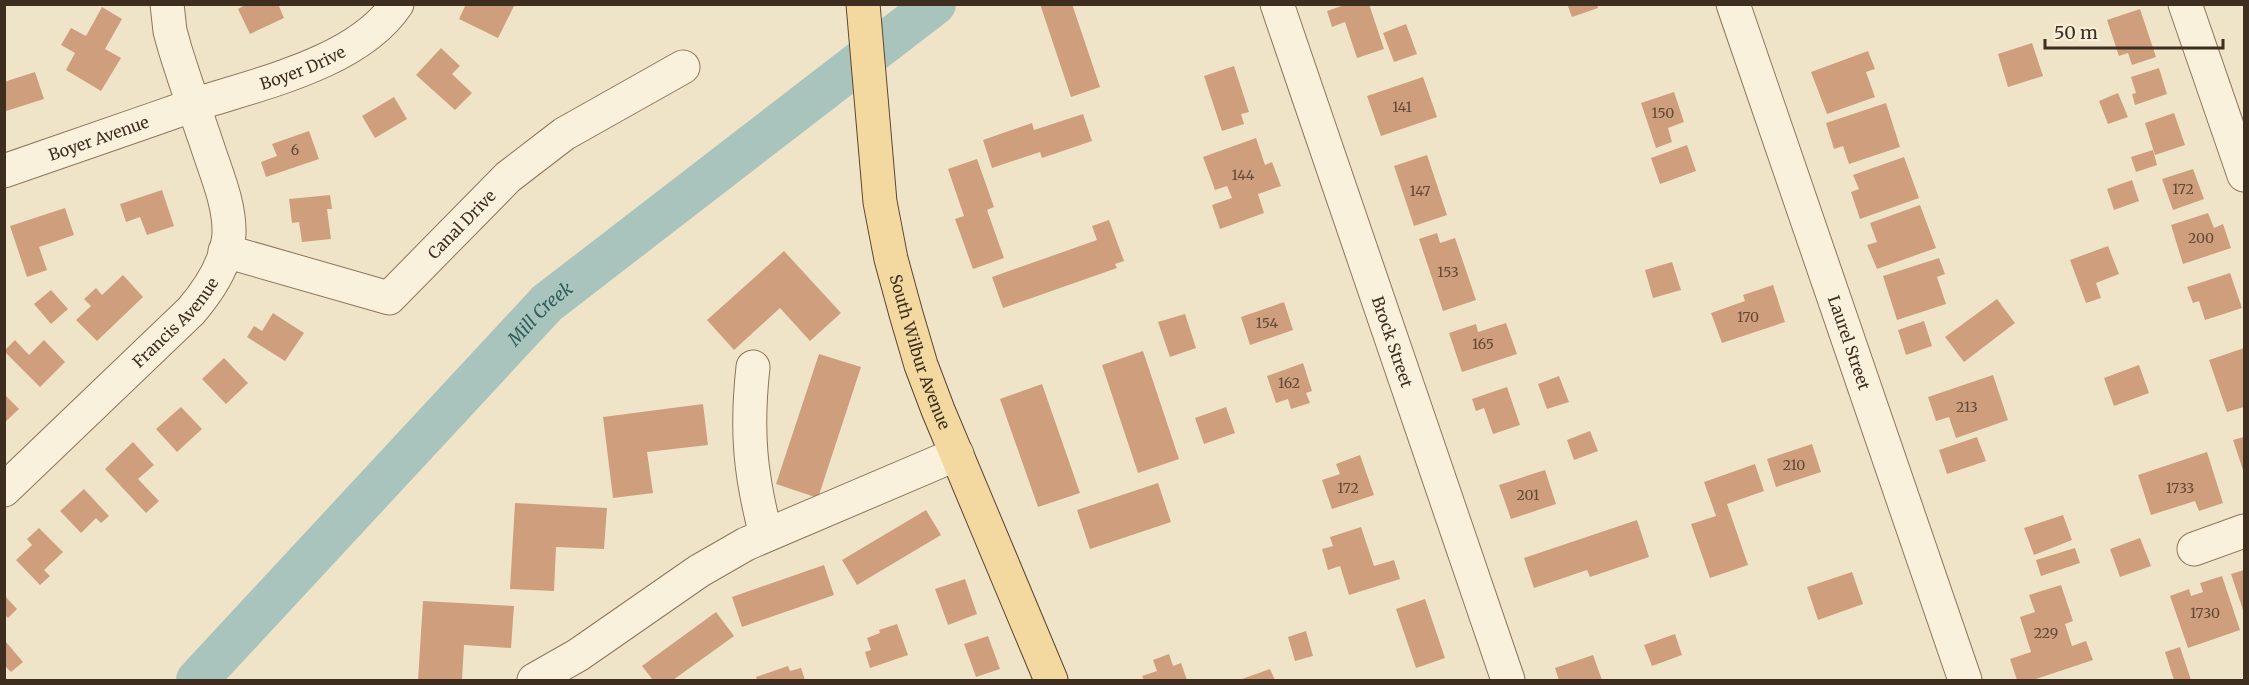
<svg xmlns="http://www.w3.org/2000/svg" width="2249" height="685" viewBox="0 0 2249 685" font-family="Merriweather,serif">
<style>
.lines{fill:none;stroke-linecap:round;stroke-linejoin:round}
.river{stroke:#a9c4bc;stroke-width:42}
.building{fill:#cf9f7d}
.minor-casing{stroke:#8d765c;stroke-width:35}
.major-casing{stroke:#5b4430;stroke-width:35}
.minor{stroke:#faf1dc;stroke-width:33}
.major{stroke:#f3d9a0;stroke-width:33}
.labels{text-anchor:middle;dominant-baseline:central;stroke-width:6;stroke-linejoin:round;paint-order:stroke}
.number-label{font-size:14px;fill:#624a37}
.street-label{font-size:16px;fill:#3d2e20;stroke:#f7eed8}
.water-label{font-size:18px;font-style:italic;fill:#2f5d5a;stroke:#f7eed8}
</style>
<rect width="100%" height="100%" fill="#f0e4c8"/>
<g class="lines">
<path class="river" id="s1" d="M197,680L547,303L935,4"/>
</g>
<g class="building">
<path d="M247,4H278L284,18L250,34L238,9Z"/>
<path d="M466,4H515L498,38L459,19Z"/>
<path d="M1040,4H1072L1100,87L1071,97Z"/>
<path d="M1347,4H1369L1384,49L1357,58L1345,22L1332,27L1327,11Z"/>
<path d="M1567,4H1597L1598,8L1572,17Z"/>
<path d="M102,7L122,19L105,49L121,58L101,91L66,70L75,53L61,45L71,28L86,36Z"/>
<path d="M2140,9L2156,57L2132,65L2128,53L2119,56L2107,20Z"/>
<path d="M1406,24L1417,54L1394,62L1383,33Z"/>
<path d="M2032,43L2043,76L2008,87L1998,54Z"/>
<path d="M441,48L460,66L452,74L472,93L455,110L416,75Z"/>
<path d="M1868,51L1875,69L1866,72L1875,97L1827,114L1811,72Z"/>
<path d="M1234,66L1249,112L1241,114L1244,124L1222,131L1204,76Z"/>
<path d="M2159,68L2167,94L2135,105L2132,94L2136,93L2131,77Z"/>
<path d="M35,72L44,99L6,111L4,82Z"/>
<path d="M1423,77L1437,117L1381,136L1367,96Z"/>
<path d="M1674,92L1684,122L1668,128L1672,142L1656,148L1641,103Z"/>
<path d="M2118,93L2128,117L2108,124L2099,101Z"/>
<path d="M394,97L407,119L375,138L362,116Z"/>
<path d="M1886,103L1900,147L1849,164L1843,146L1834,149L1826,123Z"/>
<path d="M2174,113L2185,145L2155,155L2145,123Z"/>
<path d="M1083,114L1092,141L1042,158L1040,152L992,168L983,140L1032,123L1034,130Z"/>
<path d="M309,131L319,159L266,177L261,162L277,156L272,144Z"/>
<path d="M1256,138L1265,165L1272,162L1281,186L1258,194L1264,213L1220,229L1212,205L1232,198L1227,186L1215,190L1203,157Z"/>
<path d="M1687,145L1696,171L1660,184L1651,158Z"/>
<path d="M2153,150L2157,165L2136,172L2131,157Z"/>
<path d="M1427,155L1447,215L1414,226L1394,166Z"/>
<path d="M1904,157L1919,198L1860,219L1851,192L1859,189L1853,175Z"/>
<path d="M977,159L994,207L987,210L1004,258L973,269L955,219L964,216L948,169Z"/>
<path d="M2193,169L2204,199L2173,210L2162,179Z"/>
<path d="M2132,180L2139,201L2114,210L2107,189Z"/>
<path d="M162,190L174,226L147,235L140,217L126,222L120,204Z"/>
<path d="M330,195L332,209H327L331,239L302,242L299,222L292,223L289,199Z"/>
<path d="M1920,205L1936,248L1877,269L1867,245L1877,242L1870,223Z"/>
<path d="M65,208L74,235L39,247L47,270L27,277L10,226Z"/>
<path d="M2208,213L2214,228L2223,224L2231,248L2183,264L2171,225Z"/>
<path d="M1109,220L1124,261L1115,264L1117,268L1003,308L992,277L1097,240L1092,226Z"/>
<path d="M1437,233L1440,243L1455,238L1476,300L1443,311L1419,239Z"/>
<path d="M2108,246L2119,274L2096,283L2101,298L2086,303L2070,260Z"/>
<path d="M784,251L841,313L810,341L780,308L734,350L707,320Z"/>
<path d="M1939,258L1945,274L1937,277L1946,304L1897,320L1883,276Z"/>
<path d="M1672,262L1681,290L1653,298L1645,270Z"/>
<path d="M2230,273L2242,308L2205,320L2199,301L2193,303L2187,287Z"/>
<path d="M123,275L143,297L97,341L76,320L91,306L84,299L96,288L102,295Z"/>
<path d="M1773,285L1785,322L1722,343L1711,313L1745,301L1743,295Z"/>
<path d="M51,290L68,309L51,324L34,304Z"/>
<path d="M1997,299L2015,323L1964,362L1945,337Z"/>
<path d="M1284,302L1293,330L1250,345L1241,317Z"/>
<path d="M273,313L304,333L285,361L247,337L254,326L262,331Z"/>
<path d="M1185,314L1196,348L1170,357L1158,322Z"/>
<path d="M1924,321L1932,346L1906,355L1898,330Z"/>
<path d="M1506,323L1517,354L1462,372L1449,333L1476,324L1478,332Z"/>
<path d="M15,340L29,355L44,340L65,362L40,387L4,351Z"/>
<path d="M2244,348V407L2227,412L2209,360Z"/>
<path d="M1143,351L1179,459L1138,473L1102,365Z"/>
<path d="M819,354L861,367L818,498L776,484Z"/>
<path d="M224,358L248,383L226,404L202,379Z"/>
<path d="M1303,363L1312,391L1306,393L1310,403L1291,409L1288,399L1276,403L1267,376Z"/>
<path d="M2139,365L2149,393L2114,406L2104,378Z"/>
<path d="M1993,375L2008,420L1956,438L1949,417L1936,421L1928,397Z"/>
<path d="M1559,376L1569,402L1547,409L1538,384Z"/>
<path d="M1042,384L1080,493L1038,507L1000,399Z"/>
<path d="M1507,387L1520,425L1493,434L1484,408L1476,411L1472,399Z"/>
<path d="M4,394L19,409L4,423Z"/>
<path d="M703,404L708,445L647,452L653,493L613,498L603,417Z"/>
<path d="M181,407L202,429L177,452L156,429Z"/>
<path d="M1226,407L1235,433L1204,444L1195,418Z"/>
<path d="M1590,431L1598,451L1574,460L1567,440Z"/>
<path d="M1977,437L1986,461L1947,474L1939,450Z"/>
<path d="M2244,437V473L2233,440Z"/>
<path d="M133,442L154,465L138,479L159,501L146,513L105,469Z"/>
<path d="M1812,444L1821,472L1776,487L1767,459Z"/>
<path d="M2207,452L2223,503L2199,511L2195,501L2151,515L2138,475Z"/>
<path d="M1360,455L1374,495L1332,509L1322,480L1340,474L1336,464Z"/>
<path d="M1755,464L1764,491L1727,504L1748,565L1710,578L1691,524L1716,516L1704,482Z"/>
<path d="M1545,470L1556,504L1511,519L1499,485Z"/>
<path d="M1158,483L1171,522L1090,549L1077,510Z"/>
<path d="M84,489L109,516L101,523L96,518L81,533L60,511Z"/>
<path d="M515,503L607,508L604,549L556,547L554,591L510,589Z"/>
<path d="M926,510L941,535L857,585L842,560Z"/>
<path d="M2063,515L2072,540L2034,555L2024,528Z"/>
<path d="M1637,520L1649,557L1590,577L1587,570L1534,588L1524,558Z"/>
<path d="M1361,527L1374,566L1394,560L1400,579L1349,595L1340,566L1328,570L1322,549L1333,546L1330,537Z"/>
<path d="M39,528L63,552L44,570L50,576L40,585L16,560L32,545L27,539Z"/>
<path d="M2140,538L2151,566L2120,577L2110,549Z"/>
<path d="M2075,548L2080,563L2041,576L2036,560Z"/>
<path d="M824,565L834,595L742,627L732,597Z"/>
<path d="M2244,570V613L2231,574Z"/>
<path d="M1852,572L1863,604L1818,620L1807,587Z"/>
<path d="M2222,576L2240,630L2188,648L2170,596L2189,589L2191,596L2203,592L2200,583Z"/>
<path d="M965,579L977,614L948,625L935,589Z"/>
<path d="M2061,585L2073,621L2065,624L2072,646L2086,641L2093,660L2033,680H2017L2010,659L2031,652L2020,617L2035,612L2029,595Z"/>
<path d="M4,595L17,609L8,618L4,614Z"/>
<path d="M1425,599L1445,658L1416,668L1396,609Z"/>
<path d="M423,601L514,606L511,648L464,645L462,680H418Z"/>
<path d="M716,612L734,636L673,680H653L642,666Z"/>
<path d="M897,624L908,655L870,668L865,652L871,650L867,638L880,633L879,630Z"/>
<path d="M1306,631L1313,656L1295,661L1288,637Z"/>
<path d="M1675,634L1682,655L1652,666L1644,645Z"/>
<path d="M988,636L1000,669L976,677L964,644Z"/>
<path d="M6,642L23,662L11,672L4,665Z"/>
<path d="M2180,647L2191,680H2174L2165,652Z"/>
<path d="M1169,654L1173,666L1181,663L1187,680H1144L1142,676L1157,671L1153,660Z"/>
<path d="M1593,655L1602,680H1559L1555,668Z"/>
<path d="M788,666L790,671L801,668L805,680H757L756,677Z"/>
<path d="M1270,669L1275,680H1243L1242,679Z"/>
</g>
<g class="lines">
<defs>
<g id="minor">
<path id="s2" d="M1277,4L1508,680"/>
<path id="s3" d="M1733,4L1965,680"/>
<path d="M2185,4L2244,175"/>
<path id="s4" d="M4,171C67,149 129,128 191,106C256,84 357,64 397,4"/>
<path id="s5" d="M225,251L389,298L508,177L564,134L683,67"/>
<path d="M753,367C746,431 750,474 766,535"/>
<path id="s6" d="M4,490L191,311C209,290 227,263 229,234C230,204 216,173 207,145C196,113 185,81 175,49L170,31L167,4"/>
<path d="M2194,549L2244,531"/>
<path d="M534,680L578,655L699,571L746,544L957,454"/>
</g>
<g id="major">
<path id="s7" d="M863,4L880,202L891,259L906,314L921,365L938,410L1051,680"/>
</g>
</defs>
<use href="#minor" class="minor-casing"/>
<use href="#major" class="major-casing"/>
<use href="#minor" class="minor"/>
<use href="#major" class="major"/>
</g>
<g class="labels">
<g class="number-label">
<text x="1402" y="107">141</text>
<text x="1663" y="113">150</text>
<text x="295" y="150">6</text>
<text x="1243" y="175">144</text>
<text x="2183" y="189">172</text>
<text x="1420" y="191">147</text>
<text x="2201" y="238">200</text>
<text x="1448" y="272">153</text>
<text x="1748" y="317">170</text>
<text x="1267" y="323">154</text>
<text x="1483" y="344">165</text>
<text x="1289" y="383">162</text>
<text x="1967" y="407">213</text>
<text x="1794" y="465">210</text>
<text x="1348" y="488">172</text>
<text x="2180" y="488">1733</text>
<text x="1528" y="495">201</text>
<text x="2205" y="613">1730</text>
<text x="2046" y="633">229</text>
</g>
<g class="street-label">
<text stroke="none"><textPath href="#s4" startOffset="316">Boyer Drive</textPath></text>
<text stroke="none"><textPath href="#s4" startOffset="100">Boyer Avenue</textPath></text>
<text stroke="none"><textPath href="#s5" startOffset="274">Canal Drive</textPath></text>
<text stroke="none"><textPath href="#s6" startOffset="240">Francis Avenue</textPath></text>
<text stroke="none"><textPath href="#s2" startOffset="357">Brock Street</textPath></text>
<text stroke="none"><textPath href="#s3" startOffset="358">Laurel Street</textPath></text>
<text stroke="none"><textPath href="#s7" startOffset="354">South Wilbur Avenue</textPath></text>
</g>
<g class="water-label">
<text stroke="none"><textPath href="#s1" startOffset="502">Mill Creek</textPath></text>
</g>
</g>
<rect width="2249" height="685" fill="none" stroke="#3d2e20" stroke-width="12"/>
<path d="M2045 39v9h178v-9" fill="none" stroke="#3d2e20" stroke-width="3"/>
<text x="2054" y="39" font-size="18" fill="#3d2e20" stroke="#f7eed8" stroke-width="4.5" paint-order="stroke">50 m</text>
</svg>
